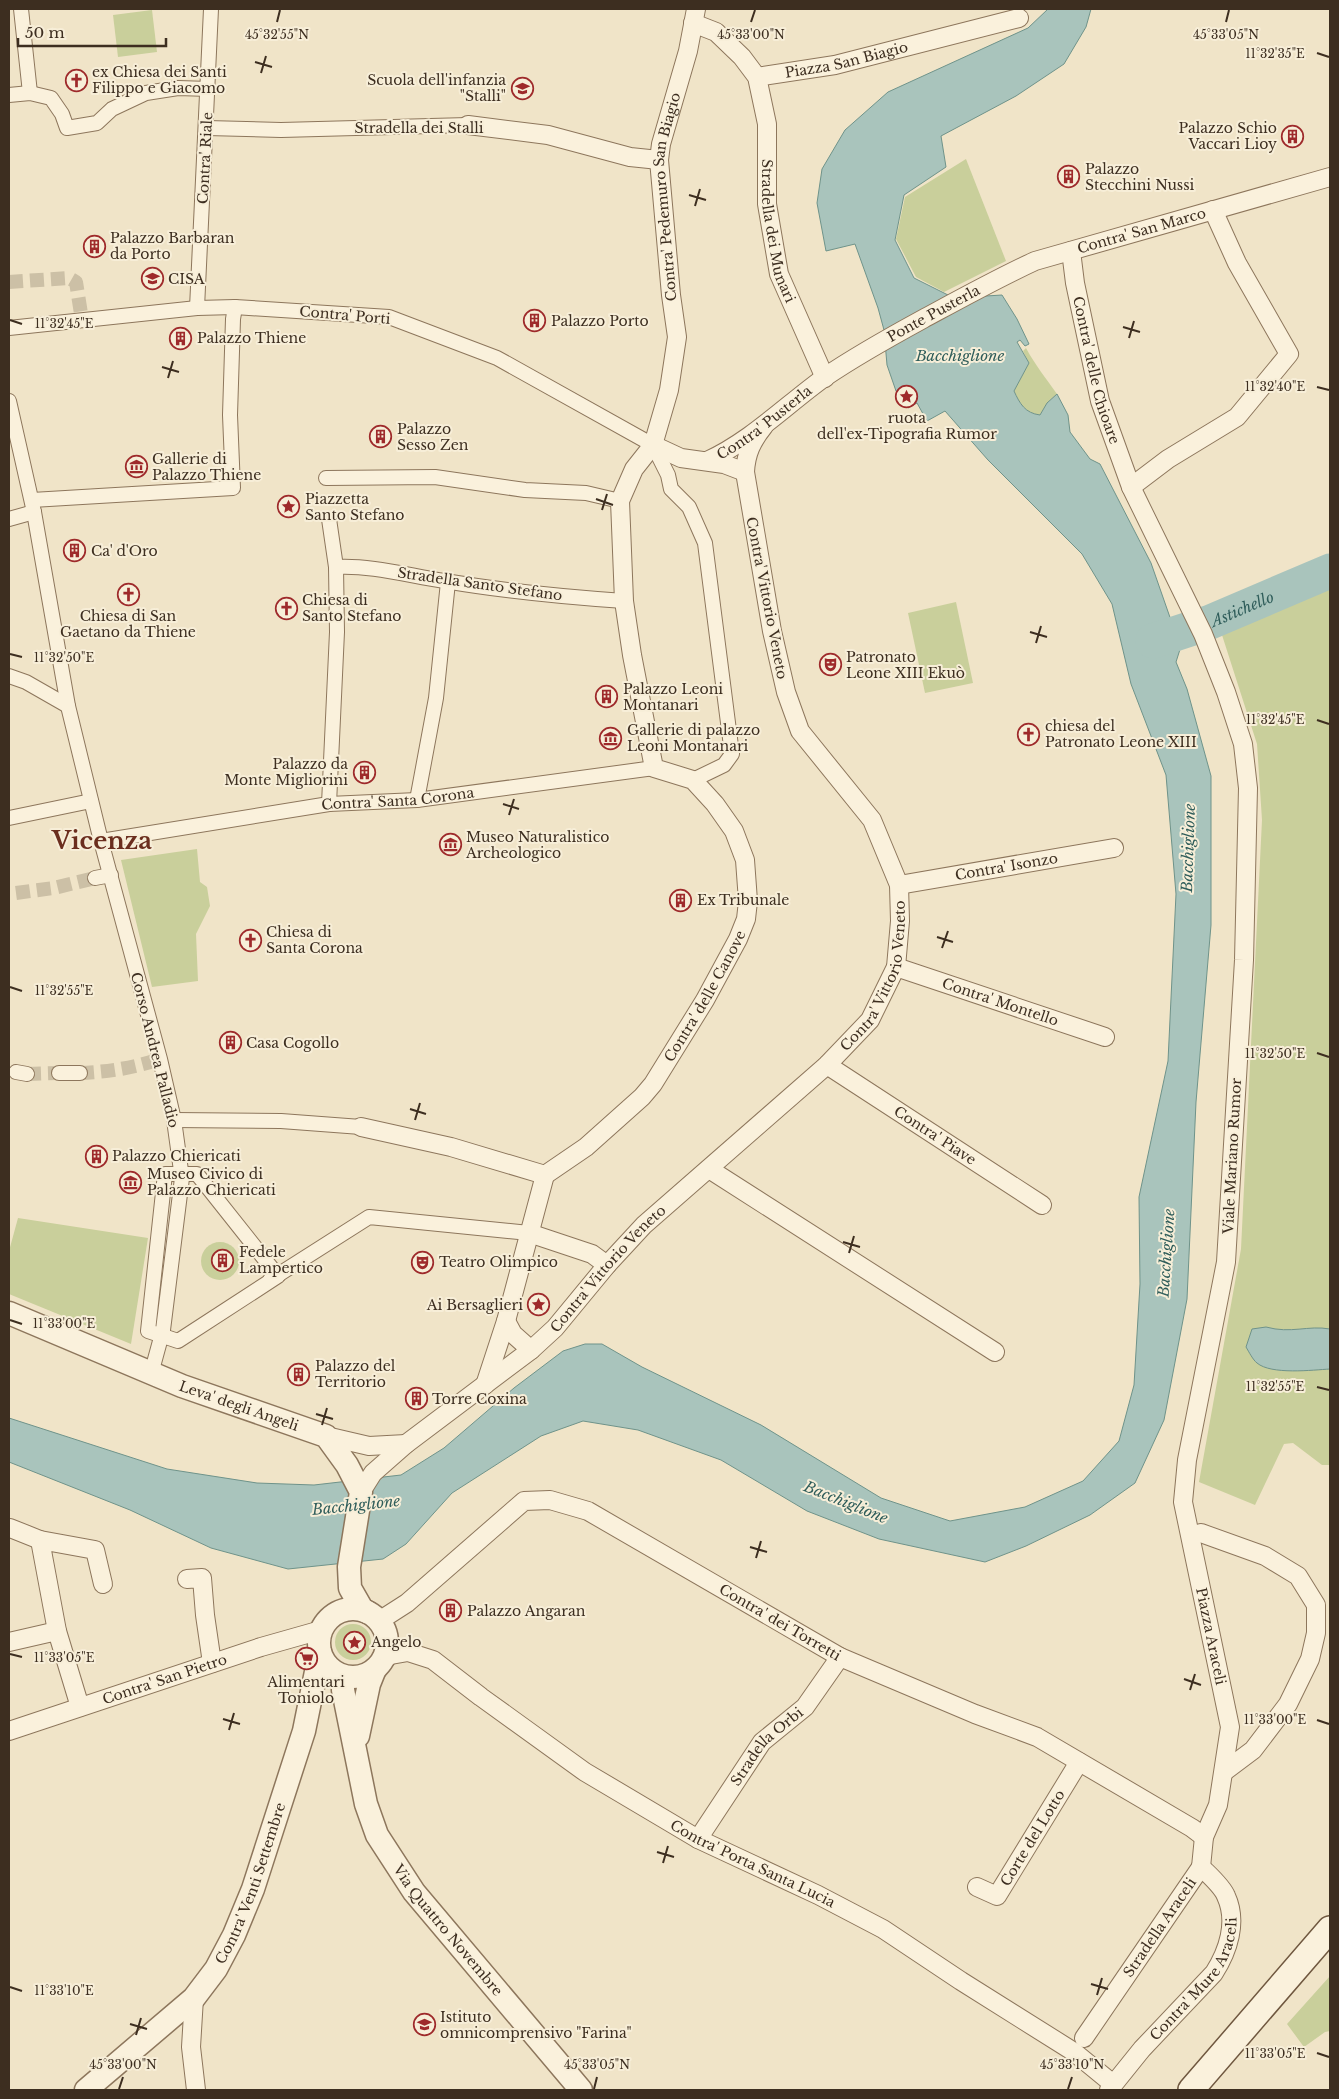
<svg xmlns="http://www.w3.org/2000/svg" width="1339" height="2099" viewBox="0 0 1339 2099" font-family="'Libre Baskerville',serif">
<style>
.green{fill:#c9cf9b}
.water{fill:#a9c4bc;stroke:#6f938a}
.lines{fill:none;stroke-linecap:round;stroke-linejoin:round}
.river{stroke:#a9c4bc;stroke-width:35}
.pedestrian-tunnel{stroke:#ccc0a6;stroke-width:14;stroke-dasharray:14 7;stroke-linecap:butt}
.pedestrian-casing{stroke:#8d765c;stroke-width:16}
.minor-casing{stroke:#8d765c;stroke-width:20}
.tertiary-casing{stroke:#8d765c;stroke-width:25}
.secondary-casing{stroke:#6f573f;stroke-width:28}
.pedestrian{stroke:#faf1dc;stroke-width:14}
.minor{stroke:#faf1dc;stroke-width:18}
.tertiary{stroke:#faf1dc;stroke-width:22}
.secondary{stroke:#faf1dc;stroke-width:25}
.ticks{fill:none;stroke:#3d2e20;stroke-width:2}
.labels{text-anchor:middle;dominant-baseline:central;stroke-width:4;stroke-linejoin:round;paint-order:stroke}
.street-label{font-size:14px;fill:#3d2e20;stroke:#f7eed8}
.poi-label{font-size:14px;fill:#3d2e20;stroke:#f7eed8;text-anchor:start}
.water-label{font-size:15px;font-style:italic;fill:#2f5d5a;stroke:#f7eed8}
.town-label{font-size:24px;font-weight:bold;fill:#6b2e1e;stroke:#f7eed8}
.ticks-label{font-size:12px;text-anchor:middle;fill:#3d2e20;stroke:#f7eed8;stroke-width:4;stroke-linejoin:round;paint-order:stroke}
</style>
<rect width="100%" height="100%" fill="#f0e4c8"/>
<g class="green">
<path d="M152,10L157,52L118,57L113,15Z"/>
<path d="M966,159L1006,261L944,292L916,277L896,239L905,197Z"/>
<path d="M1026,348C1035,365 1046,378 1057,394L1047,403L1040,415C1025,413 1020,404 1014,391L1029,363L1023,351Z"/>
<path d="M1330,562V1465H1322L1293,1443L1284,1444L1255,1505L1199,1482L1241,1249L1262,820L1257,744L1222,635L1212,609L1307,575Z"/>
<path d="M956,602L973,683L925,693L908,613Z"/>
<path d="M197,849L200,882L207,887L210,906L196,934L198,981L152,987L121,860Z"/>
<path d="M18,1218L148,1238L131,1344L9,1294V1251Z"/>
<circle cx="220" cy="1261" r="19"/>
<circle cx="353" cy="1642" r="18"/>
<path d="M1330,1976V2031L1325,2032L1304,2047L1287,2024Z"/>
</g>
<g class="water">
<path d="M1048,9H1091L1086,27L1064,64L1016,96L941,136L946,167L904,195L895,240L914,278L954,298L1002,295L1017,319L1029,344L1025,346L1020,340L1017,342L1029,363L1014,391C1020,404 1025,413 1040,415L1047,403L1057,394L1068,415L1070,432L1090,459L1100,464L1151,563L1173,626L1177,625L1182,643L1176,662L1187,689L1211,776V925L1196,1102L1187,1299L1164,1420L1135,1483L1090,1515L1026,1546L985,1562L879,1539L807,1511L721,1460L638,1430L583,1421L541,1436L452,1493L406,1544L383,1559L288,1569L211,1548L130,1510L9,1462V1418L167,1469L257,1483L314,1485L401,1475L444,1448L514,1388L563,1351L585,1344H602L642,1367L761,1425L881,1498L950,1521L1025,1507L1083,1481L1119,1441L1134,1385L1140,1284L1139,1197L1168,1061L1176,894L1166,775L1131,684L1112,604L1082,554L988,460L945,411L927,421L917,403L908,408L896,391L887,365L884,330L878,308L855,244L826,251L817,203L822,169L845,130L888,92L1028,28Z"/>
<path d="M1266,1327C1291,1334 1308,1325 1330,1329V1369C1313,1370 1271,1375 1257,1363C1253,1360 1249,1352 1246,1347L1252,1329Z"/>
</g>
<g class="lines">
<path class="river" id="s1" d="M1153,641L1208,623L1330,571"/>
<g class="pedestrian-tunnel">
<path d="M9,282L69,278L76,282L82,320"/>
<path d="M16,893L54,888L95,878"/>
<path d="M80,1073C107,1072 134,1068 160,1059"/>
<path d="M27,1074L59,1073"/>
</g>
<defs>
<g id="pedestrian">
<path d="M21,9L30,93"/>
<path d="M9,95L30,93L51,98L62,114L67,128L97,123L112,109L146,93L178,88L209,89"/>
<path d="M207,128L281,130L468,125"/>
<path d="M197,308L211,9"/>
<path d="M9,328L197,308L235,307L389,317L497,358L653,445L668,475L671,489L689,507L705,543L732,754L724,765L693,780"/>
<path d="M9,401L34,512L68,706L101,841L160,1059L174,1120L182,1178L163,1330L151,1374"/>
<path d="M326,478L435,477L525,490L586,493L620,501"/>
<path d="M32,500L233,488L230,415L233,319L235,307"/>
<path d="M9,519L34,512"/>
<path d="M329,519L336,567L337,632L329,804"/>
<path d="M336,567C372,565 410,576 445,581C504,591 564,597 624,601"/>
<path d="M9,676L26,682L68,706"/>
<path d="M417,800L436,698L448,582"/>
<path d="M9,818L91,801"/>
<path id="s2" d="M101,841L329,804L417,800L654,768"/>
<path d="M95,878L111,875"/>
<path d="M16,1072L27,1074"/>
<path d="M59,1073H80"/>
<path d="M174,1120L281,1121L361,1127"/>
<path d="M165,1174H197L278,1276L178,1341L148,1331Z"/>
<path d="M270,1280L369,1217L529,1233"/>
</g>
<g id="minor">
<path id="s3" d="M693,23L716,32L742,57L757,77L767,124V204L779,274L825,378"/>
<path id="s4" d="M757,77L835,65L1019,18"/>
<path d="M468,125L548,135L630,157L659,160"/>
<path id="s5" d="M1071,251L1075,283L1100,401L1131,487L1203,634L1226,692L1243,744L1248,788L1244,960L1226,1262L1187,1460L1183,1502L1230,1727L1218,1805L1204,1837L1201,1867"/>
<path d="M653,445L681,458L724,464L745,472"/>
<path id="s6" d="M707,461C751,441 786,405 825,377C856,356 890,337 923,319C960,299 996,279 1035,261L1330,177"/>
<path d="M1131,487L1168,459L1237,417L1289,354L1237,263L1213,210"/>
<path id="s7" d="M899,885L1114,848"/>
<path id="s8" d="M896,967L1105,1037"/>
<path id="s9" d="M827,1065L1042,1205"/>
<path d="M361,1127L451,1147L545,1175"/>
<path d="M709,1169L995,1352"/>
<path id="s10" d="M545,1175L586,1147L642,1097L653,1084L705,1000L738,939L746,919L748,901L745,860L734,831L715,804L693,780L654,768L632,655L624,601L620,501L634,469L653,445L669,390L677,337L671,295L659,160L661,144L688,51L696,9"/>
<path d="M529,1233L592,1254L607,1265"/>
<path d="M506,1321L513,1334L531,1350"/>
<path d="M485,1385L506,1321L545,1175"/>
<path d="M326,1436L369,1446L406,1444"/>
<path id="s11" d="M361,1492L373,1473L406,1444L531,1350L555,1328L607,1265L644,1225L827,1065L870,1020L896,967L900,921L899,885L872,820L800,731L786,692L772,631L745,472C746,453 752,441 764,426"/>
<path d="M10,1528L40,1540"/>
<path d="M1201,1533L1265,1556L1298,1576L1316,1605V1633L1310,1659L1288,1704L1253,1750L1225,1771"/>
<path d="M187,1579L202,1578L205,1615L212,1663"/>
<path id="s12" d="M379,1621L407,1603L524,1501L550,1500L588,1511L840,1657L975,1714L1037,1737L1192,1828L1204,1837"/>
<path d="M9,1642L57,1631"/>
<path id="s13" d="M382,1660L391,1655L408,1652L433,1660L481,1697L585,1772L698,1839L818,1895L883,1929L961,1981L1074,2052L1113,2084"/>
<path d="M80,1707L57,1631L40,1540L95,1550L103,1584"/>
<path id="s14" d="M9,1731L261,1647L321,1630"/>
<path id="s15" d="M698,1839L762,1742L805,1707L840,1657"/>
<path id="s16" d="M977,1887L997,1896L1079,1762"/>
<path d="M194,1998L191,2047L196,2090"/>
<path id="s17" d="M1084,2038L1201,1867"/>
<path id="s18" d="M1109,2090L1142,2049L1214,1973C1228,1951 1238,1922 1226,1896C1222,1886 1209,1875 1201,1867"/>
</g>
<g id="tertiary">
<path id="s19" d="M9,1313L182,1386L326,1436L347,1465L361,1492L349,1567L350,1588L362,1609L367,1612"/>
<circle cx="353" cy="1643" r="34"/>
<path id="s20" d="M343,1677V1690L366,1804L377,1835L414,1892L581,2090"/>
<path d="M358,1736L369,1684L375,1669"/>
<path id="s21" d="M86,2090L194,1998L216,1969L234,1935L253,1889L304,1731L320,1652"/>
</g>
<path id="secondary" d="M1191,2090L1330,1929"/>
</defs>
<use href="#pedestrian" class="pedestrian-casing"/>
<use href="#minor" class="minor-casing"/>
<use href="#tertiary" class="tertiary-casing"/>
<use href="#secondary" class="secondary-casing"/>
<use href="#pedestrian" class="pedestrian"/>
<use href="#minor" class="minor"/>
<use href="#tertiary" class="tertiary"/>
<use href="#secondary" class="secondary"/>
</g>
<path class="ticks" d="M277,22L280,10M751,22L755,10M1226,22L1229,10M1317,53L1329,57M255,62L272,67M261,73L266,56M689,195L706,200M695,206L700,189M10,320L22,324M1123,327L1140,332M1129,338L1134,321M162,367L179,372M168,378L173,361M1317,387L1329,390M596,499L613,505M602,510L607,494M1030,632L1047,637M1036,643L1041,626M10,654L22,657M1317,720L1329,724M503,804L519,809M509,815L514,799M937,937L953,942M942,948L948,931M10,987L22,991M1317,1053L1329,1057M410,1109L426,1114M415,1120L420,1103M843,1242L860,1247M849,1253L854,1236M10,1320L22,1324M1317,1387L1329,1390M316,1414L333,1419M322,1425L327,1408M750,1547L767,1552M756,1558L761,1541M10,1654L22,1657M1184,1679L1201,1685M1190,1690L1195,1674M223,1719L240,1724M1317,1720L1329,1724M229,1730L234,1713M657,1852L674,1857M663,1863L668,1846M1091,1984L1108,1989M10,1987L22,1991M1097,1995L1102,1978M130,2024L147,2029M136,2035L141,2018M1317,2053L1329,2057M119,2089L123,2077M594,2089L597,2077M1068,2089L1072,2077"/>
<defs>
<symbol id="church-ring" viewBox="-11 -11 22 22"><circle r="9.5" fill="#f7eed8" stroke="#9e2a2b" stroke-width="1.5"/><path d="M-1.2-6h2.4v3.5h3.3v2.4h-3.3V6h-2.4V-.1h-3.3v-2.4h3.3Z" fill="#9e2a2b"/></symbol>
<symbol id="school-ring" viewBox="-11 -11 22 22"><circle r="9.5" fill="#f7eed8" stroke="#9e2a2b" stroke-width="1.5"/><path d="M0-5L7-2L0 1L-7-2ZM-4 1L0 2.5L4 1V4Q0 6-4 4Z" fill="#9e2a2b"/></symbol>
<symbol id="building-ring" viewBox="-11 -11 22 22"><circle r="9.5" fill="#f7eed8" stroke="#9e2a2b" stroke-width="1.5"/><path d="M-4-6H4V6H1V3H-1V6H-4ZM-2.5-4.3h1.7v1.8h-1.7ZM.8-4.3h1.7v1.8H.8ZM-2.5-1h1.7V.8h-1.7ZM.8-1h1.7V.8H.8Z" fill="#9e2a2b"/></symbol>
<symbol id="sight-ring" viewBox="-11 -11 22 22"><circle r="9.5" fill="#f7eed8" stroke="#9e2a2b" stroke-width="1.5"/><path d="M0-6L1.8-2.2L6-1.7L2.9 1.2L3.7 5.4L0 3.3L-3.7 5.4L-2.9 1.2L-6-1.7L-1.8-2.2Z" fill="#9e2a2b"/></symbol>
<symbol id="museum-ring" viewBox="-11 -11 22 22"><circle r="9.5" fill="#f7eed8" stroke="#9e2a2b" stroke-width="1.5"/><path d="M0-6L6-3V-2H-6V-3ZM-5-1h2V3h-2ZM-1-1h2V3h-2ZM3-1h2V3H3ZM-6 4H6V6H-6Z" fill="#9e2a2b"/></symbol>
<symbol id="theatre-ring" viewBox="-11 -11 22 22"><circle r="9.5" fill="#f7eed8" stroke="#9e2a2b" stroke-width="1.5"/><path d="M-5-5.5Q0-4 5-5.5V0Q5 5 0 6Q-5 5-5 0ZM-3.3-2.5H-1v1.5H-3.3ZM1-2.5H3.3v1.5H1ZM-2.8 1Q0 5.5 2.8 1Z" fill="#9e2a2b"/></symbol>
<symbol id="supermarket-ring" viewBox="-11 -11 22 22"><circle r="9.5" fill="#f7eed8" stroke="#9e2a2b" stroke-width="1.5"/><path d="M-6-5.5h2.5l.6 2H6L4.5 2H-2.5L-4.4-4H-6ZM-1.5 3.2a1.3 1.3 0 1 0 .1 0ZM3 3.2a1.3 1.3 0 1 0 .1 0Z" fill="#9e2a2b"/></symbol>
</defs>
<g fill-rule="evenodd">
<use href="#church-ring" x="64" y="68" width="25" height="25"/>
<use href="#school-ring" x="510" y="76" width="25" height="25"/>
<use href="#building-ring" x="1280" y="124" width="25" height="25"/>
<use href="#building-ring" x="1056" y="164" width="25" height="25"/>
<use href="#building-ring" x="82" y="234" width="25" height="25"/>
<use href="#school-ring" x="140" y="266" width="25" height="25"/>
<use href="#building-ring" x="522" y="308" width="25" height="25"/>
<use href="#building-ring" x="168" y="326" width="25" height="25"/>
<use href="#sight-ring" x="894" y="384" width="25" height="25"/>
<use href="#building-ring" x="368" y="424" width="25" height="25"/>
<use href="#museum-ring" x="124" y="454" width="25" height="25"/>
<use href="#sight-ring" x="276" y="494" width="25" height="25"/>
<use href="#building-ring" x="62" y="538" width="25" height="25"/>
<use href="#church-ring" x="116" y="582" width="25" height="25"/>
<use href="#church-ring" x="274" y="596" width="25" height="25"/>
<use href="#theatre-ring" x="818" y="652" width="25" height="25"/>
<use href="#building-ring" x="594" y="684" width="25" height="25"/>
<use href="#church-ring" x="1016" y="722" width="25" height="25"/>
<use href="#museum-ring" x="598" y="726" width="25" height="25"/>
<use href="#building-ring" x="352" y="760" width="25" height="25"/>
<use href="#museum-ring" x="438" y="832" width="25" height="25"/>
<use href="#building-ring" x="668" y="888" width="25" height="25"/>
<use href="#church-ring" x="238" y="928" width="25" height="25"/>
<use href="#building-ring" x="218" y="1030" width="25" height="25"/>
<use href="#building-ring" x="84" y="1144" width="25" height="25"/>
<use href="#museum-ring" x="118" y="1170" width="25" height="25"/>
<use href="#building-ring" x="210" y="1248" width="25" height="25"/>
<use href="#theatre-ring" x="410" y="1250" width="25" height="25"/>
<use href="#sight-ring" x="526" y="1292" width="25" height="25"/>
<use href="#building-ring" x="286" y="1362" width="25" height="25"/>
<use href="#building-ring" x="404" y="1386" width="25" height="25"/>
<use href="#building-ring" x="438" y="1598" width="25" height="25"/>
<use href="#sight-ring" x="342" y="1630" width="25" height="25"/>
<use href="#supermarket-ring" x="294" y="1646" width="25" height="25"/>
<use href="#school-ring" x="412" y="2012" width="25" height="25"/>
</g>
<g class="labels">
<g class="street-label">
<text stroke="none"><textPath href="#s4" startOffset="91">Piazza San Biagio</textPath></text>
<text x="419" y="128">Stradella dei Stalli</text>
<text transform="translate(205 158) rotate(-87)">Contra' Riale</text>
<text stroke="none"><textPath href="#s10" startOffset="1116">Contra' Pedemuro San Biagio</textPath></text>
<text stroke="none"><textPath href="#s3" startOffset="242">Stradella dei Munari</textPath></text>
<text stroke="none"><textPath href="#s6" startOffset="496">Contra' San Marco</textPath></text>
<text stroke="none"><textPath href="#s6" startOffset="271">Ponte Pusterla</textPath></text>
<text transform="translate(345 315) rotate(5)">Contra' Porti</text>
<text stroke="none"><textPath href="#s5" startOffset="122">Contra' delle Chioare</textPath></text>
<text stroke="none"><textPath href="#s6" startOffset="69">Contra' Pusterla</textPath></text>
<text transform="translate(480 584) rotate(8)">Stradella Santo Stefano</text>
<text transform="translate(767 598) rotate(79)">Contra' Vittorio Veneto</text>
<text stroke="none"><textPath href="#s2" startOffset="300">Contra' Santa Corona</textPath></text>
<text stroke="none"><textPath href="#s7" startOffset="109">Contra' Isonzo</textPath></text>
<text stroke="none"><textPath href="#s11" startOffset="740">Contra' Vittorio Veneto</textPath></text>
<text stroke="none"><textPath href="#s10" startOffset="244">Contra' delle Canove</textPath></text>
<text stroke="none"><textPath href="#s8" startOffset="110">Contra' Montello</textPath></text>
<text transform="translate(155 1050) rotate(76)">Corso Andrea Palladio</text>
<text stroke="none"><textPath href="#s9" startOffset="129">Contra' Piave</textPath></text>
<text transform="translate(1232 1156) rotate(-87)">Viale Mariano Rumor</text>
<text stroke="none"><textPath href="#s11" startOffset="335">Contra' Vittorio Veneto</textPath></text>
<text stroke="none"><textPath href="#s19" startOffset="248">Leva' degli Angeli</textPath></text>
<text stroke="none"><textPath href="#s12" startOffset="476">Contra' dei Torretti</textPath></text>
<text stroke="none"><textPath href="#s5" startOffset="1425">Piazza Araceli</textPath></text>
<text stroke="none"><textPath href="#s14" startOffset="164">Contra' San Pietro</textPath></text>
<text stroke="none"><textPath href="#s15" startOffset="116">Stradella Orbi</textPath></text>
<text stroke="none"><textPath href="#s16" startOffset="90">Corte del Lotto</textPath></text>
<text stroke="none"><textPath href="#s13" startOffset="434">Contra' Porta Santa Lucia</textPath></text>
<text stroke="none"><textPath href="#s21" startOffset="271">Contra' Venti Settembre</textPath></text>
<text stroke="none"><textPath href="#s17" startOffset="134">Stradella Araceli</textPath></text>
<text stroke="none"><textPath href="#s20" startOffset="281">Via Quattro Novembre</textPath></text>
<text stroke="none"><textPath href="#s18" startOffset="142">Contra' Mure Araceli</textPath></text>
</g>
<g class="poi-label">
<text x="92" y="72">ex Chiesa dei Santi<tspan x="92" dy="16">Filippo e Giacomo</tspan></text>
<text x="506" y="80" text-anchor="end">Scuola dell'infanzia<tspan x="506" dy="16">"Stalli"</tspan></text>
<text x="1277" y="128" text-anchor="end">Palazzo Schio<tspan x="1277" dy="16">Vaccari Lioy</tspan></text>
<text x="1085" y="169">Palazzo<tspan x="1085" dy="16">Stecchini Nussi</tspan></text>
<text x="110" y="238">Palazzo Barbaran<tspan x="110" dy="16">da Porto</tspan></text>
<text x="168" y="279">CISA</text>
<text x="551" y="321">Palazzo Porto</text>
<text x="197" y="338">Palazzo Thiene</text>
<text x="907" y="418" text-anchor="middle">ruota<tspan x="907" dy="16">dell'ex-Tipografia Rumor</tspan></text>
<text x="397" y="429">Palazzo<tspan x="397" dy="16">Sesso Zen</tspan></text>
<text x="152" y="459">Gallerie di<tspan x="152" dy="16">Palazzo Thiene</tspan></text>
<text x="305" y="499">Piazzetta<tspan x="305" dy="16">Santo Stefano</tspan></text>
<text x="91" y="551">Ca' d'Oro</text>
<text x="302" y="600">Chiesa di<tspan x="302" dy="16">Santo Stefano</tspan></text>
<text x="128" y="616" text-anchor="middle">Chiesa di San<tspan x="128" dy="16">Gaetano da Thiene</tspan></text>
<text x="846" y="657">Patronato<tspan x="846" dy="16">Leone XIII Ekuò</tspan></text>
<text x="623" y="689">Palazzo Leoni<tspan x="623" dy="16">Montanari</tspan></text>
<text x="1045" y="726">chiesa del<tspan x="1045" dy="16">Patronato Leone XIII</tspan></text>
<text x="627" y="730">Gallerie di palazzo<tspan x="627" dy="16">Leoni Montanari</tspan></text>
<text x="348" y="764" text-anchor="end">Palazzo da<tspan x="348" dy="16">Monte Migliorini</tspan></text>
<text x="466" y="837">Museo Naturalistico<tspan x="466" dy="16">Archeologico</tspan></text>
<text x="697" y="900">Ex Tribunale</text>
<text x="266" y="932">Chiesa di<tspan x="266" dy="16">Santa Corona</tspan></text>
<text x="246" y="1043">Casa Cogollo</text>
<text x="112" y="1156">Palazzo Chiericati</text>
<text x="147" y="1174">Museo Civico di<tspan x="147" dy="16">Palazzo Chiericati</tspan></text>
<text x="239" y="1252">Fedele<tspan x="239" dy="16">Lampertico</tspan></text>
<text x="439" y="1262">Teatro Olimpico</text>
<text x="523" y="1305" text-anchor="end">Ai Bersaglieri</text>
<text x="315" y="1366">Palazzo del<tspan x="315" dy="16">Territorio</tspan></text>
<text x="432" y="1399">Torre Coxina</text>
<text x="467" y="1611">Palazzo Angaran</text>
<text x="371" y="1642">Angelo</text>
<text x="306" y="1682" text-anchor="middle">Alimentari<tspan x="306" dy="16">Toniolo</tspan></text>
<text x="440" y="2017">Istituto<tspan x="440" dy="16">omnicomprensivo "Farina"</tspan></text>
</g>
<g class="water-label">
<text x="960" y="355">Bacchiglione</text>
<text stroke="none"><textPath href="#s1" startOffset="95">Astichello</textPath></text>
<text transform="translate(1188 848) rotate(-88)">Bacchiglione</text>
<text transform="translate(1166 1253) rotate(-86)">Bacchiglione</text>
<text transform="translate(846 1502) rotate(22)">Bacchiglione</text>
<text transform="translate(356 1505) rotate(-6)">Bacchiglione</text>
</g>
<g class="town-label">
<text x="102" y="840">Vicenza</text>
</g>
</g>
<g class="ticks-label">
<text x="277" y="39">45°32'55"N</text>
<text x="751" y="39">45°33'00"N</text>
<text x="1226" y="39">45°33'05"N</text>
<text x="1275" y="58">11°32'35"E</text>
<text x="64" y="328">11°32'45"E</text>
<text x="1275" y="391">11°32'40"E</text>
<text x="64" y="662">11°32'50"E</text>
<text x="1275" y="724">11°32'45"E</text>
<text x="64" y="995">11°32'55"E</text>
<text x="1275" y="1058">11°32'50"E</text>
<text x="64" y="1328">11°33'00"E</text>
<text x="1275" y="1391">11°32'55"E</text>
<text x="64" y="1662">11°33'05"E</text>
<text x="1275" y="1724">11°33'00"E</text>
<text x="64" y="1995">11°33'10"E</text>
<text x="1275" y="2058">11°33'05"E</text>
<text x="123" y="2069">45°33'00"N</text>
<text x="597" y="2069">45°33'05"N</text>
<text x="1072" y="2069">45°33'10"N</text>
</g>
<rect width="1339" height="2099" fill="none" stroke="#3d2e20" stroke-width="20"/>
<path d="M18 38v8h148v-8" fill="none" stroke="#3d2e20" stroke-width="2.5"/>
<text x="25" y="38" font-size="15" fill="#3d2e20" stroke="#f7eed8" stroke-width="4" paint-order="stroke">50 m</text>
</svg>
